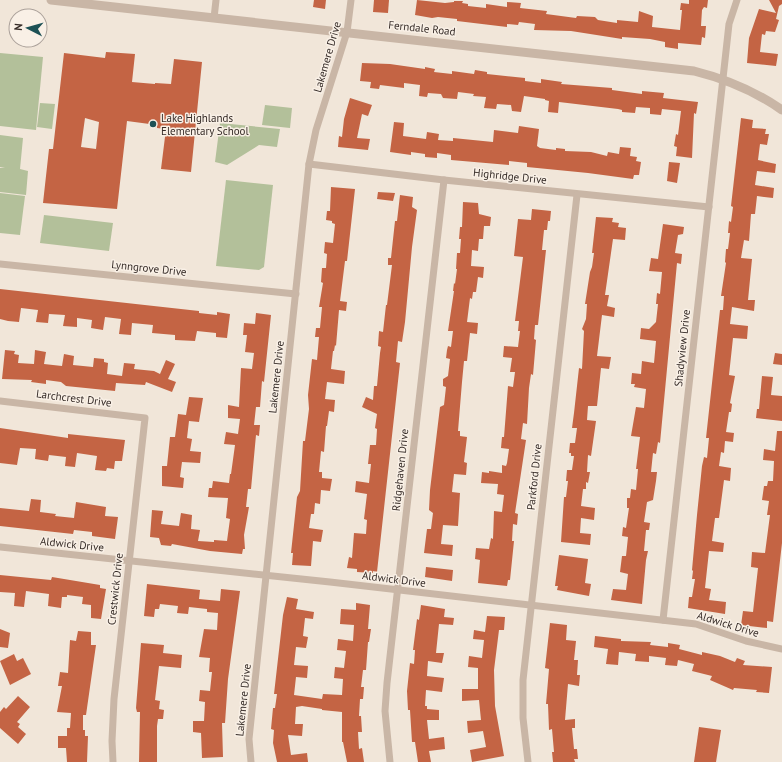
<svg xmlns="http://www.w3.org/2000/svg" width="782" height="762" viewBox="0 0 782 762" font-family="'PT Sans',sans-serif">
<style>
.green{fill:#b3c09a}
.building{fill:#c46444;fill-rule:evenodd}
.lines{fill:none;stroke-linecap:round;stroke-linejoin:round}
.minor{stroke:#c9b6a6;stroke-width:7}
.tertiary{stroke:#c9b6a6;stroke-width:9}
.poi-dot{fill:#1d5155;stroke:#f9f0e6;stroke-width:1.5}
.labels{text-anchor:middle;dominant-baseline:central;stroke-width:3;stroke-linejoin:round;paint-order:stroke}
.street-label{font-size:11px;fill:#352b27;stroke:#f9f0e6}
.poi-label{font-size:11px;fill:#352b27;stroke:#f9f0e6;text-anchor:start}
</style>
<rect width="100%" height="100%" fill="#f1e6d9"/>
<g class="green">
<path d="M0,53L43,57L36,130L0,126Z"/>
<path d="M40,103L55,104L52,129L37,127Z"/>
<path d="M265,105L292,108L290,128L262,125Z"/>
<path d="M220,123L280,129L277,147L259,145L227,165L215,162Z"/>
<path d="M0,135L23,138L20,169L28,171L26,195L0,192V168H5L0,167Z"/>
<path d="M226,180L273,185L264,267L259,270L216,266Z"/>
<path d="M0,193L25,196L20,235L0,233Z"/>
<path d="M44,215L113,223L109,251L40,243Z"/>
</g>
<g class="building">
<path d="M314,0H326L325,9L313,7Z"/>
<path d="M374,0H389L388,13L373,12Z"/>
<path d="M417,0L445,3L454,2V1H463L462,3L468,4V6L486,8V4L507,7V2L521,3L520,8L547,11L546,14L576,18L577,16L595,17L598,20L617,23V20L638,22L639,11L653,16L652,27L680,30L682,10H680L681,3L689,4V0H708L707,8L704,7L702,10L701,26H706L705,38L702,37L701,45L678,43V49L665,47V42L650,39L622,37V39L571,31L534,30L535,24L519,22L518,25L507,24V27L457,21V19L438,17L432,18L415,15Z"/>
<path d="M769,0H782V4L779,6L776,19L779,20L775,32L766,31L765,35L762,34L760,52L778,54L776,66L747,63L749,38L759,9L776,13Z"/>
<path d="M106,52L135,54L132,82L155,84V83L171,84L174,59L202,62L191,172L161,169L166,129L157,128V125L127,121L117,209L43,203L49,149H53L64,53L105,58ZM85,118L99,122L96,149L81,147Z"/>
<path d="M362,63L390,64L425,69V67L435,69L434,72L452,74V71L474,74L475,70L487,72V74L525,78V81L541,83V79L562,82L561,84L612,88V90L642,94V91L664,93L663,98L698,102L696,114L694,113L692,158L676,156L677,147L674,146L676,134L678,135L681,111L662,109L661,115L650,114V108L636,107L635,113L622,112V110L618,109L559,102L558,113L548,112L549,101L545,100V99L524,96L521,112L512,111L511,105L497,104L496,109L484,108L486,97L473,96L474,94L458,92L457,99L443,98L441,94L428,93L427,97L419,96L420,85L404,83V88L380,85L379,89L370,88L371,82L360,81Z"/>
<path d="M350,98L372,105L368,116L362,114L357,138L370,139L368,150L338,147L339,136L342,137L344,119Z"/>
<path d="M741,118L753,120L752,128L766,129L765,134H769L767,145L760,144L758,160L776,164L775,173L757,171L755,185L774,188L773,198L757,196L755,214H751L749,241L744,240L741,258L752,259L748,300H755L754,311L732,307L730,324L748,326L747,339L733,338L729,375L735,376L730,403L732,404L731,412H729L726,432L734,433L733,442L725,441L724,453L721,452L719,466L731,468L730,481L724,480L719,518H715L712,541L724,543L723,552L709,551L705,588L711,589L709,600L726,602L725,614L688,608L689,597H692L695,579H692L693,571L692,570L697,515L702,466L704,457L707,458L709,438H706L720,310H723L724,296H721L726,263L725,262L726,249H728L730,233H728L729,221L731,222L733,207L731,206Z"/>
<path d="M394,122L404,123L403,136L426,139L427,132L439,134L438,140L453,141V138L493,142L494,130L518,133L519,126L539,129L537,146L540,148L556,150V148L565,149V151L591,152L607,156L608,152L619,154L620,147L631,148L630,156L637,157L636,161L641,162L639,175H634L633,179L588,173L527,167V163L509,161V165L451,160V155L437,153V158L425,157V154L411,152V155L390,152Z"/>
<path d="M669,162L680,163L677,183L667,181Z"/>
<path d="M331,187L355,189L347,261H345L340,301L347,302L346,311L339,310L336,346L335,345L334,351H333L331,369L345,371L344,384L327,382L325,399L335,400L334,412L329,411L327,426H326L324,452L321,451L319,472H322V478L332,479L330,491L321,490L320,504L315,503L314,514H311L309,528L323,530L321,542L313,541L311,566L292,565L293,553H291L297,497L300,491L303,441H305L309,409L308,395L312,359L317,360L319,337H315L316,328H320L322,307H319L323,283L321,282L322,268H326L327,254L324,253L325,242L333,243L335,224L332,223V221L326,220L327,211H330Z"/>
<path d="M378,192L395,193L393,201L377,199Z"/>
<path d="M400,195L413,197L412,207L417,210L412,247L405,322L402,342L398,341L396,362L400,363L377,572L373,571V573L357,572V569L347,568L349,557L352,558L354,533L366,534L367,520L364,519L367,494L355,492L356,481L369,483L371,464H368L370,445H376L377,429L375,428L377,414L362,407L366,397L373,400L374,386H377L380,353L381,347L378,346L379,331L383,332L386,305H387L392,265H388V258H391L395,221H397Z"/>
<path d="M463,202L478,203L479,214L491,217L490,226H484L483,239H479L478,251L472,250L471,266L484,267L483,278L478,277L476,292H473L472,299L470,298L467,322L478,323L477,334L470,333L467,361H464L462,382L458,431H460V436L467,437L464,462L467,463L466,475L454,474L452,492L460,493L458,526L443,525L441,544L453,545L452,556L424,553L427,529H431L433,513L429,510L430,490L440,407L444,405L446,387L443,386V379L448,376L450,359L446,358L447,350L448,346L451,347L453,331H448L454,291H453L454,283L455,284L457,269H456L457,253H460L461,239H459L460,227H462Z"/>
<path d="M532,209L551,211L550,221H548L547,230H544L542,250H546L538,325H535L534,339L536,340L533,375L531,374L529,388L527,424L523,423L521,439L526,440L515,513L518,514L517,525L513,524L512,541H514L510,580H508L507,586L478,583L480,560L475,559L476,548L489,549L491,538L493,539L494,511L502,512L504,495L497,494L498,484L481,483L482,472L489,473V471L502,473V465L506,466L507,463L509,449L501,448L502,437H504L508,386L513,387L515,372H510L512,358L503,357L504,346L518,347L520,331H518L519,321H515L523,257L514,256L518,219L531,220Z"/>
<path d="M596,217L613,218L612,222L619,223L618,227L626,228L625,240L613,239L605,295H609L607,306L615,308L614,317L602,315L597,356L611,357L609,369L601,368L597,406H588L587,420L596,421L591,456L588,455L587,472H590L588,483L586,482V489H583L581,506L595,508L594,520L581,518L580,533L591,534L590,545L561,542L564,497H566L568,481H566L567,470H572L574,456H571V453H569L570,443H575L577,428H572L574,413L579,368L582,369L584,331L582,329L586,319L587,304H585L590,272L592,267L594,253H592Z"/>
<path d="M663,224L684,227L683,234L678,235L675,253L682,254L681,264L677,263L660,443L658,442L656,454L653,453L651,472H657L656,481L653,500L647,502L644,522L650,523L649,530H646L644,551H648L646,560L642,604L611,600L613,589L626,590L628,574L620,572L622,556H626L628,537L622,536L623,527L626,528L629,508H627V498H630L631,489L636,490L638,469H636L640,437L631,436L636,407L644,408L646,389L634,387L635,384H631L632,373L641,374L642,361L654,363L656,341L640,339L641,328L649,329L656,322L658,304H656L657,293L660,294L662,272L649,271L651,258L658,259Z"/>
<path d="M0,289L199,311V313L217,315V312L230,314L227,338L216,337V333L197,331L195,341L175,340V335L152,333L153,325L132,323L131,335L119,334L121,319L105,317L103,330L91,328L92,320L77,318V327L63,326L65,315L49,314L48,323L36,322L38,310L21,308L19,322L8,321L0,319Z"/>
<path d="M256,313L271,315L264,382L262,381L260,407H256L254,425H260L259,436L256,435L251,489H248L246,507H249L244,535L245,549H243L242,554L210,551L172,544L171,546L161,545L159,538L150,537L152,510L163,511L161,524L179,526L181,513L192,515L191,529L200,530L198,541L214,542V540L227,541L230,519L226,518L228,498L208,497L209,488H212L213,481L229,483L230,474H231L235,445L224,444L226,432L238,434L240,419L228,418V405L239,407L241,368L252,369L254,353L245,352L247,335H243L244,323L255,324Z"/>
<path d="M5,350L15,351L14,354L19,355L18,363L34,364L35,350L46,352L44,364L62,366L64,354L74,356L73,365L93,367L94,358L104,359V362L108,363L107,374L122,376L124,363L135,364L134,369L154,371L160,374L166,360L175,364L168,379L176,382L172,392L146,382L145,385L116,383L115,391L66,386L61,382L46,380V384L31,382L32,380L2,379Z"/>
<path d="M775,353L782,354V365L773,364Z"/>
<path d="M762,376L773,377L771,395L782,396V421L756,418L757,409H759Z"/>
<path d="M189,397L203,398L199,422L189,421L187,438L192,439L190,451L201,452L200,463L182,462L180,477L184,478L183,488L162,486V466H167L170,437H175L178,414L186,415Z"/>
<path d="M0,428L68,438V434L125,440L122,461H115L114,469L107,468L106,471L95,470L97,456L77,453L75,467L65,466L66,457L49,455L48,461L35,459L36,449L20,448L17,465L0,463Z"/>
<path d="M777,431H782V543L773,622L767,621V628L741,625L743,611L753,612L758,568L751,567L752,552L765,553L770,515H767L769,501L762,500L764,486H767L768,481H773L774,461L763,460L764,449L775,451Z"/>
<path d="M31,499L41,500L40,512L56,514L55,516L74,518L76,502L106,507L105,516L118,517L115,539L92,536V532L74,530L73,534L0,526V508L29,511Z"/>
<path d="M559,555L588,559L585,583L591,584L589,596L557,590L558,586H555Z"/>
<path d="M426,567L453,570L452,581L425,577Z"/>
<path d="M0,575L51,580L52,577L100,585V588L106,589L101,619L91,618V605L82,604L83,597L67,595V597H62L61,608L48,606L49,594L26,591L24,607L14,606L15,593L0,592Z"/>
<path d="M147,584L200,590L199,599L220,601L221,589L240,591L228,679L225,723H222L223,757L202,758L201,733L193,732V721H204L205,702L199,701L200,690L210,691L212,672H209L210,658L199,657L204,629L217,630L218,613L207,612V609L189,607L188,614L177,613L178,606L160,604L159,609H155L154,617L144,616Z"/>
<path d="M287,597L298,599L296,609L314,612L313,619L305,618L303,636L308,637L306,648L296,647L294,665L308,666L307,678L296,677L294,695L322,699L323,694L342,695L343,679L334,678L335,667L344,668L346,651L337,650L338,639L353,641L354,625L340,624L341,609L356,610V603L370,605L368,629H371L369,642H368L366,670H363L361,687H364L363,699H360L359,716H361L362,732H358L359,749L362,748L364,762H347L343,742H342V712L322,710V709L302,706L296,707L295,724H303L302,736L288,735L291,755L307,753L308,762H277L273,743L274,730L271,729L273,708H275L277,694H274L283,615Z"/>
<path d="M421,605L445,609L444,617L454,618L453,625L439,624L436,653H444L442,663L428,661L427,676L444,678L442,692L426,690L425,706H427V709L439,710V720H427L429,739L444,737L445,749L429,751L431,762H418L415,742H412L410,710H408L407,691L410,663L414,664L415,650H413L417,619L419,620Z"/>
<path d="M487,616L505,617L504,630H499L494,670L495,706L504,756L472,762L470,750L486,747L483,731L468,733L467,721L481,720L479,700L462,701V689H478V668L468,667L469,656L482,658L484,640L473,639L474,630L485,632Z"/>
<path d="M550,623L567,625L566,640L576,641L574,660H578L577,675H580L579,686L568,684L565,720L575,719V728H572L574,749H577L578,759H574L575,762H553L552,752H554L552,729L549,730L548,704H546L549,669L545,668Z"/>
<path d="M0,629L10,633L8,648L0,647Z"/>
<path d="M78,631L91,632V645H96L86,715H83V730H85V736H88L87,762H67L66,748H58V736H67V728H70L71,713L57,712L62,686H58L60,672L68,673L70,640L76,641Z"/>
<path d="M595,636L621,639V641L651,642L650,645L668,647V643L680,645L679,649L702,655V652L720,656L735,662L737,658L745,661L743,665L772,667L769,693L756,692L757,690L734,688L733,690L710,680L712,676L692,671L694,664L678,660L677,666L665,665L666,658L649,656V662L635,661L636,654L619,652L618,665L606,664L608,649L594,647Z"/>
<path d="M141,643L164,645L163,653L182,655L181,668L159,666L155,700L160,701L159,709L164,710L163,719H158L157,726V762H139L140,712H137L136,708Z"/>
<path d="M14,654L17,661L23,658L31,674L10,685L0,661Z"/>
<path d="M18,696L30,707L17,722L20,724L18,727L26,734L18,744L0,728V712L4,707L6,709Z"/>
<path d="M699,727L721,730L716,762H694Z"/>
</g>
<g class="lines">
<g class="minor">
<path d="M214,18L216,0"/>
<path d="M309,164L444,180L709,207"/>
<path d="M0,264L296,294"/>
<path d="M0,401L145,418L114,699L112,741L113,762"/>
<path d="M0,547L330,582L696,624L746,641L782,649"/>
<path d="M663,620L729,24L737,0"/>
<path d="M251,762L249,739L309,164L316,130L347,32L351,0"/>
<path d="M390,762L385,711L387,683L444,180"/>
<path d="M528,762L523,718V680L577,195"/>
</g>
<path class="tertiary" d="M51,0L694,71C726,79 755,91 782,110"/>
</g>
<circle class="poi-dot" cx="153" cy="124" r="4"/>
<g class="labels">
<g class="street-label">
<text transform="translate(422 28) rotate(6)">Ferndale Road</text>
<text transform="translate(327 57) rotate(-74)">Lakemere Drive</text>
<text transform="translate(510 176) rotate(6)">Highridge Drive</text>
<text transform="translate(149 268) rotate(6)">Lynngrove Drive</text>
<text transform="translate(682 348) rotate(-84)">Shadyview Drive</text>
<text transform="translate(276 377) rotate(-84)">Lakemere Drive</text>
<text transform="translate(74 398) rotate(7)">Larchcrest Drive</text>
<text transform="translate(400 470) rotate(-84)">Ridgehaven Drive</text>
<text transform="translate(534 477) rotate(-84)">Parkford Drive</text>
<text transform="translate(72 544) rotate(6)">Aldwick Drive</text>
<text transform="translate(394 579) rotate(7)">Aldwick Drive</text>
<text transform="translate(115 589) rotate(-84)">Crestwick Drive</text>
<text transform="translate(728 624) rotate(17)">Aldwick Drive</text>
<text transform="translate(243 700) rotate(-84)">Lakemere Drive</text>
</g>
<g class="poi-label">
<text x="161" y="118">Lake Highlands<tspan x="161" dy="13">Elementary School</tspan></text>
</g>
</g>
<g transform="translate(28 28) rotate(276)"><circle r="19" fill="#f9f0e6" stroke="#aba19a"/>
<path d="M0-3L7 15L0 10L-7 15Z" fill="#1d5155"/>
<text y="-6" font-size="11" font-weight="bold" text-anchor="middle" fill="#352b27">N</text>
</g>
</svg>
